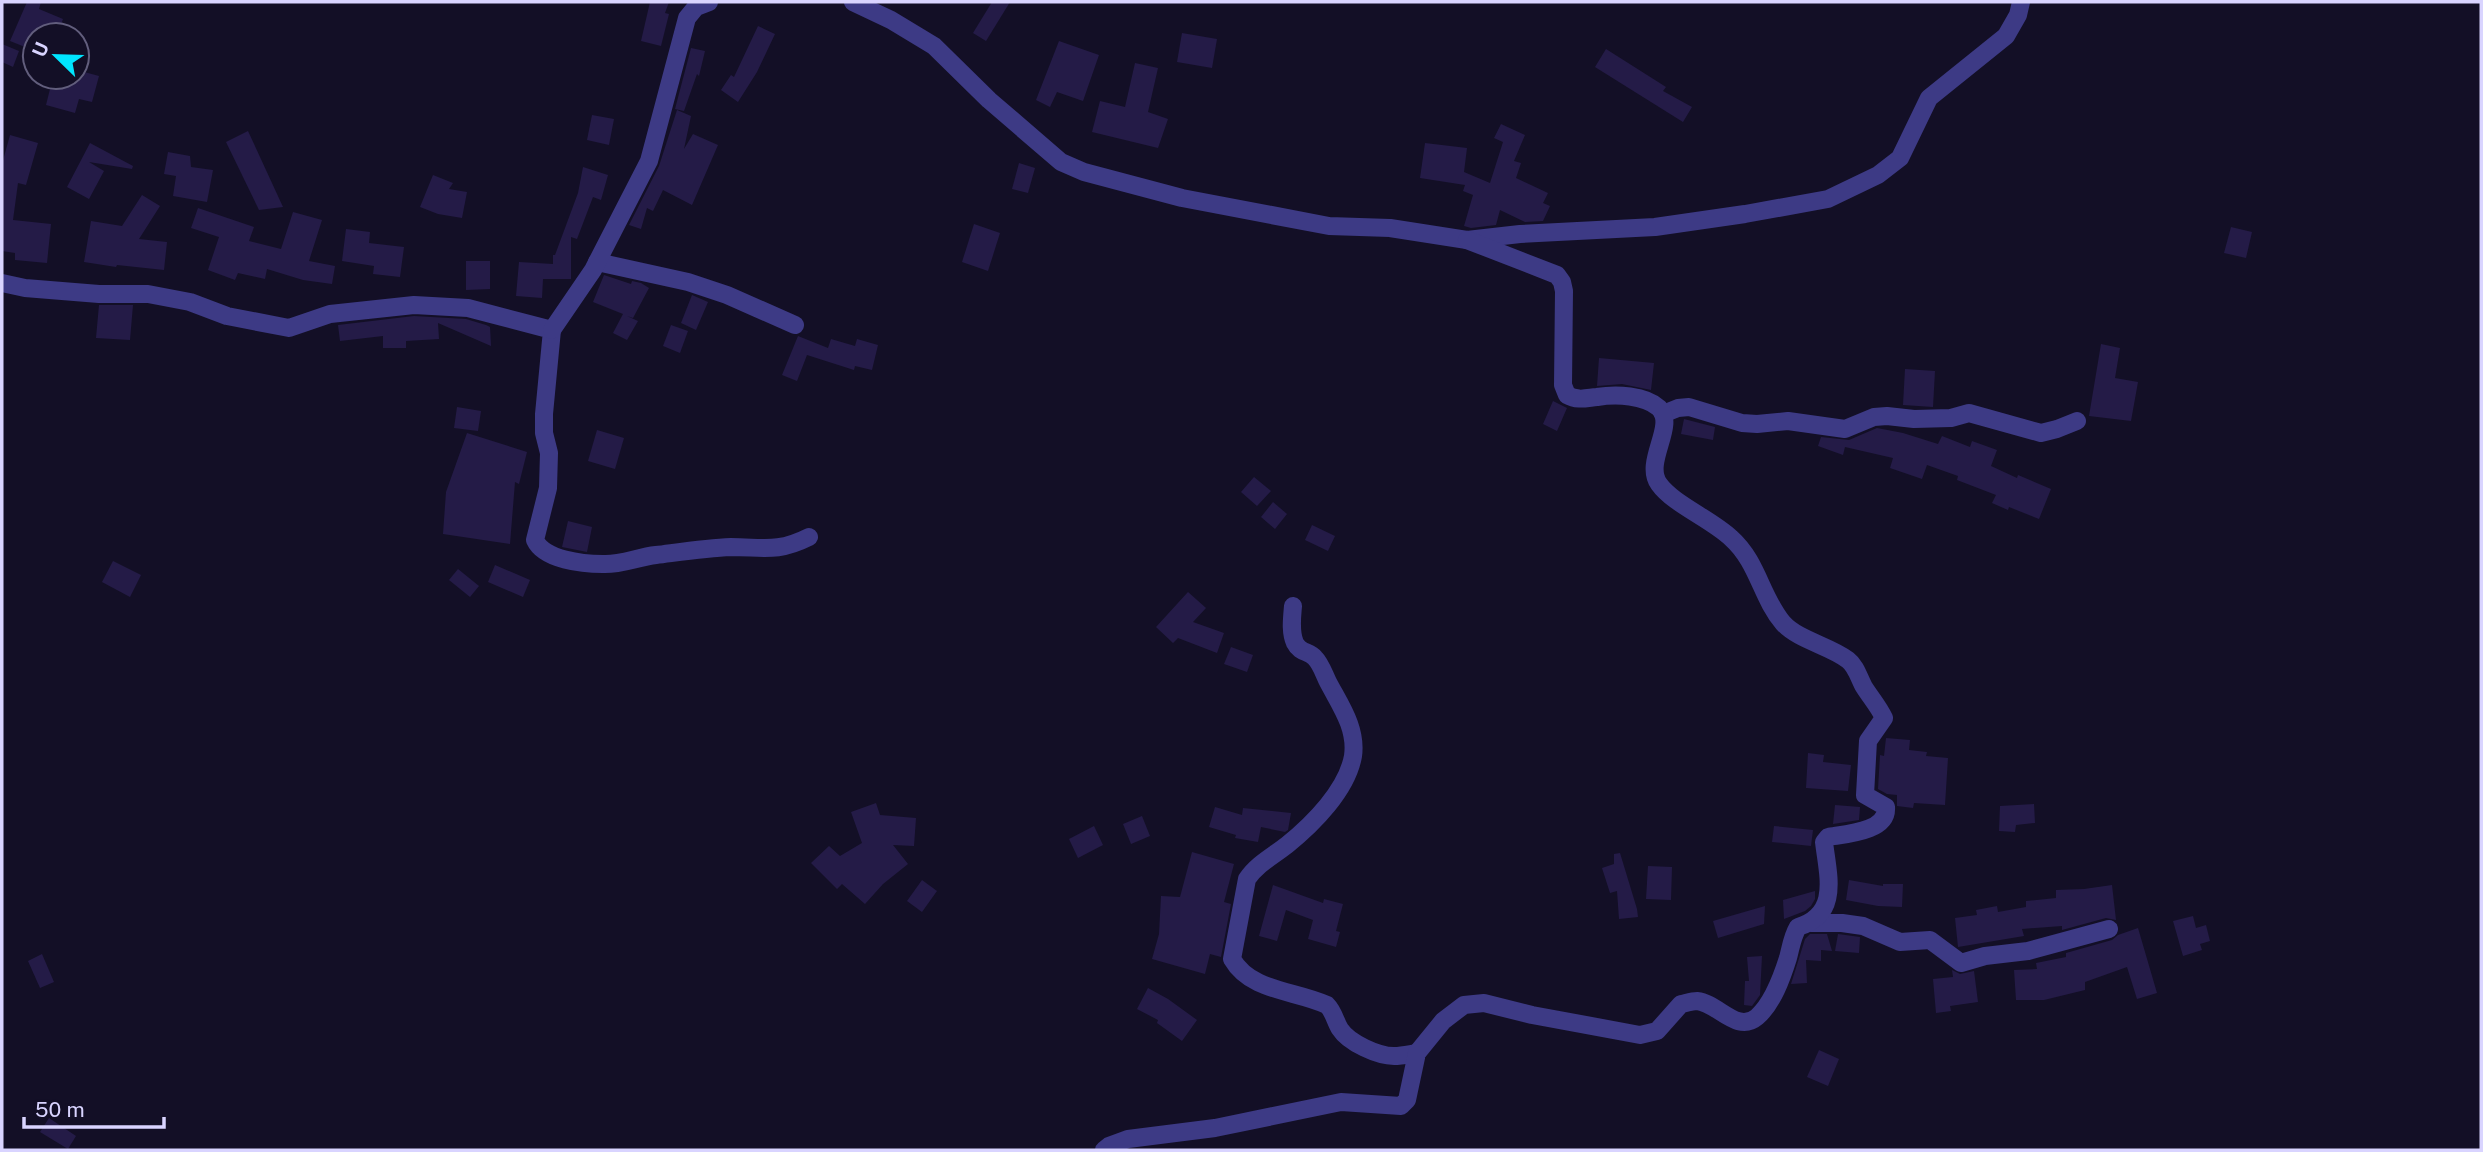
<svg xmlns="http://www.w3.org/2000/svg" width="2483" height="1152" viewBox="0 0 2483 1152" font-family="'Public Sans',sans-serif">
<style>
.building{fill:#241b47}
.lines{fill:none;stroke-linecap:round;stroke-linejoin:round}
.minor{stroke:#3d3a85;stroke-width:18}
</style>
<rect width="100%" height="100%" fill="#130f26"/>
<g class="building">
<path d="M27,2H41L39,9L63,19L57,35H35V51L10,41Z"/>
<path d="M650,2H669L665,13L669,14L661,46L641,41Z"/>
<path d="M992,2H1010L986,41L973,33Z"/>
<path d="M758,26L775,34L757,72L738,102L721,90L731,75L734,77Z"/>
<path d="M1182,33L1217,39L1212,68L1177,62Z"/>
<path d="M1059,41L1099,55L1083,101L1057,92L1050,107L1036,100Z"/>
<path d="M2,44L19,51L13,67L2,62Z"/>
<path d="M691,48L705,51L699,76L697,74L684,111L675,109Z"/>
<path d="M1606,49L1666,87L1663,91L1692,107L1683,122L1595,67Z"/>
<path d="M1135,63L1158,68L1148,112L1168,119L1158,148L1092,132L1100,101L1125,107Z"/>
<path d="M77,70L99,76L92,102L79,99L75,113L46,105L53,77H77Z"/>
<path d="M677,110L691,116L684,149L693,134L718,145L692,205L663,190L653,211L647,208L641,229L629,225L659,166Z"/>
<path d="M592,115L614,119L609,145L587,140Z"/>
<path d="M1501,124L1525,135L1514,161L1521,163L1516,178L1548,193L1543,203L1550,206L1543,221L1525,222L1500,210L1496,225L1471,228L1464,226L1473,195L1463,191L1465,185L1420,178L1425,143L1467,148L1464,172L1490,183L1503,142L1494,138Z"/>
<path d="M248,131L283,207L259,210L226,142Z"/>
<path d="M10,135L38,143L26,185L18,183L13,220L51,224L47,263L15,260V253L2,251V164Z"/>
<path d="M90,143L133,166L132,169L89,162L104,171L89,199L67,187Z"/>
<path d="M168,152L190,156L191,167L213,170L207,202L173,196L176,176L164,174Z"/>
<path d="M1019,163L1035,168L1028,193L1012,189Z"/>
<path d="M583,167L608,175L601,200L593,197L577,239L571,237V279H543L542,298L516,296L519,262L553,264V255H555L578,193Z"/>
<path d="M433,175L453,183L449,189L467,192L462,218L438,214L420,207Z"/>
<path d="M142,195L160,206L139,239L167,242L164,270L117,265L116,267L84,262L91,221L122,226Z"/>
<path d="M198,208L254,227L249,241L281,249L293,212L322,220L309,261L335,266L332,284L303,280L267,269L265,279L238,273L235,280L208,270L219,237L191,228Z"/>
<path d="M974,224L1000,233L988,271L962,262Z"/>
<path d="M2231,227L2252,232L2246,258L2224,253Z"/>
<path d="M346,229L370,232L369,243L404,247L400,277L373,274L374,266L342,261Z"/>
<path d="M466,261H490V289L466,290Z"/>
<path d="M604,275L631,284L632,281L641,283L649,288L633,318L627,316L638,321L627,340L613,333L623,314L593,302Z"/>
<path d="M692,295L708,302L696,330L681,323Z"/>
<path d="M99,305H133L130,340L96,338Z"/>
<path d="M414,316L466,319L486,325L490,327L491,346L438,323L439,339L406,341V348H383V336L340,341L338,325Z"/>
<path d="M671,325L688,331L680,353L663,346Z"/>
<path d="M798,336L828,348L831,339L855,346L857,339L878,345L872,370L855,366L854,370L807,355L797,381L782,375Z"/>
<path d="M2101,344L2120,348L2115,378L2138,382L2131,421L2089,416Z"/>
<path d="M1599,358L1654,363L1651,390L1622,384L1597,386Z"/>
<path d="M1905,369L1935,371L1933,407L1903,405Z"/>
<path d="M1553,401L1567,408L1557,431L1543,424Z"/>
<path d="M457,407L481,411L478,431L454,428Z"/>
<path d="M1684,419L1715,427L1713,440L1681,434Z"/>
<path d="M1877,428L1903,433L1938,444L1942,436L1970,447L1972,441L1997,450L1991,466L2017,478L2018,475L2051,489L2039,519L2009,507L2008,510L1992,503L1996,495L1957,480L1958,476L1927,465L1922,479L1890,468L1893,458L1845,447L1843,455L1818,446L1821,437L1849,440Z"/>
<path d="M597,430L624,438L615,469L588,461Z"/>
<path d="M467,433L527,452L519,484L515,482L510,544L443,534L446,492Z"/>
<path d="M1254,477L1271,491L1257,506L1241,492Z"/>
<path d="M1273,502L1287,514L1275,529L1261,517Z"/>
<path d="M568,521L592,527L587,552L562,547Z"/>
<path d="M1312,525L1335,536L1328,551L1305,540Z"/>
<path d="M113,561L141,575L130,597L102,582Z"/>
<path d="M495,565L530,580L523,597L488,582Z"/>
<path d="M458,569L479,586L470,597L449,580Z"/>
<path d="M1188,592L1206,608L1193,622L1224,633L1217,653L1178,638L1173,643L1156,627Z"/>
<path d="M1231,647L1253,655L1247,672L1224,664Z"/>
<path d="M1886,738L1910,740L1909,750L1927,752L1926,756L1948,758L1945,805L1914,803L1913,808L1897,806V795L1887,794L1878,789L1880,755L1884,756Z"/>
<path d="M1808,753L1824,755L1823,762L1851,765L1848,791L1806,788Z"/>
<path d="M876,803L880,815L916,818L914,846L893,845L908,864L883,884L865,904L842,884L837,889L811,863L829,846L840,856L862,843L851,812Z"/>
<path d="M2034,804L2035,823L2016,825L2015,832L1999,831L2000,806Z"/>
<path d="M1835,805L1860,807L1859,820L1833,824Z"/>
<path d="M1215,807L1242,815L1243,808L1291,813L1288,830L1285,832L1261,827L1258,842L1235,838L1236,835L1209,827Z"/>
<path d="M1142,816L1150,836L1131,844L1123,824Z"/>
<path d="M1094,826L1103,845L1078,858L1069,839Z"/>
<path d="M1774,826L1813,830L1811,846L1772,842Z"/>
<path d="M1192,852L1234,864L1224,902L1231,904L1221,957L1210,954L1205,974L1152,959L1159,934L1161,896L1180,897Z"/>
<path d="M1620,853L1637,909L1638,917L1619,919L1617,891L1610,893L1602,868L1614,864V854Z"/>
<path d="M1648,866L1672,867L1671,900L1646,899Z"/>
<path d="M922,880L937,891L922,912L907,901Z"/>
<path d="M1849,880L1883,886V884H1903L1902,907L1878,906L1846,900Z"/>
<path d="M1273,885L1323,903L1324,899L1343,904L1336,931L1340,932L1336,947L1308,939L1313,920L1286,910L1277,941L1259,936Z"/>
<path d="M2112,885L2116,920L2106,918L2062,930V926L2022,929L2024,936L1958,947L1955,918L1977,915L1976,910L1997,906L1998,912L2026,907V901L2056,898V890L2084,889Z"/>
<path d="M1815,891V899L1811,906L1805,911L1784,919L1783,900Z"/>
<path d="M1765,906L1764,924L1718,938L1713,921Z"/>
<path d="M2193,916L2196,928L2206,925L2210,941L2200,944L2202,950L2183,956L2173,921Z"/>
<path d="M2138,928L2157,993L2137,999L2127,967L2085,982V990L2044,1000H2016L2014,970L2037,969L2036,963L2066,957V953L2112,940L2118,935Z"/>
<path d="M1810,934H1827L1832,951L1821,950V961L1806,960L1807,983L1791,984L1805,939Z"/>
<path d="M1838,934L1860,937L1859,953L1835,951Z"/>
<path d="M42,954L54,982L40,988L28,961Z"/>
<path d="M1762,956L1760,995L1752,1006L1744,1005L1745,981H1749L1747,957Z"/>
<path d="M1952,970L1960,974L1974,971L1978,1002L1950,1006L1951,1011L1936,1013L1933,979L1953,977Z"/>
<path d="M1148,988L1168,999L1197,1020L1182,1041L1157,1023L1158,1020L1137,1009Z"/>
<path d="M1819,1050L1839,1059L1828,1086L1807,1077Z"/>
<path d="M49,1118L76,1136L68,1149L40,1132Z"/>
</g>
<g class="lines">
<g class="minor">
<path d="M853,2L891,20L934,46L989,100L1061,162L1084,172L1182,198L1329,226L1390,228L1467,240L1520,234L1655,227L1745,214L1828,199L1878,175L1900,158L1929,98L2006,36L2018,15L2021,2"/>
<path d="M597,262L688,282L727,295L795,325"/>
<path d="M2,283L25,288L99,294H148L190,302L227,316L289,328L330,314L414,305L468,308L552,330L544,414V433L549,453L548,488L535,540C544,560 583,564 603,564C620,565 638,557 656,555C680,552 706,548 731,547C763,547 777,553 809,537"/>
<path d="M552,330L593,270L649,161L687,18L696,7L709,2"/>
<path d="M1663,414L1678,408L1689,407L1742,423L1757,424L1788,421L1845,429L1874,417L1887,416L1914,419L1951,418L1969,413L2041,433L2057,429L2077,421"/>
<path d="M1293,606C1292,618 1290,632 1295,643C1300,653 1309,651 1315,658C1321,664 1324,674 1328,682C1340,705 1357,728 1353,756C1347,790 1313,824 1287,845C1273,856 1257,864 1247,879L1232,959C1251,992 1295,990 1327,1005C1334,1012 1335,1021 1340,1029C1349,1043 1378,1056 1394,1056C1402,1056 1410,1054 1417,1053"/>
<path d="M1811,923H1842L1863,926L1900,942L1930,940L1961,963L1985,956L2028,951L2109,929"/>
<path d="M1104,1150L1109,1146L1128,1139L1215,1128L1341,1102L1401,1106L1407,1100L1417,1053L1443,1021L1464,1005L1484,1003L1532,1015L1640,1035L1657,1031L1681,1004C1686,1003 1692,1001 1697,1001C1718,1003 1737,1034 1757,1017C1773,1003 1782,977 1788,958C1791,947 1792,937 1798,927C1840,914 1828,876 1824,842L1828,837C1845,834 1888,832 1886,807L1865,795L1868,741L1884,718C1879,707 1871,698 1864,687C1859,678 1856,666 1848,660C1830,646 1798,640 1783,623C1761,597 1758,562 1731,538C1711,519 1673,504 1659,484C1643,462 1677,425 1659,408C1645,395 1616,394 1597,397C1586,398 1578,401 1567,395L1563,385L1564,291L1562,282L1557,275L1467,240"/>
</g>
</g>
<rect width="2483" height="1152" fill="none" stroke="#d9d4ff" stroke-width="7"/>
<g transform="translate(56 56) rotate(293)"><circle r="33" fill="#130f26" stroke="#625e7d" stroke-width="2"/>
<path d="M0-5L12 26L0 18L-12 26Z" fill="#00e5ff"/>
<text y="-10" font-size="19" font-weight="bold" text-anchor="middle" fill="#d9d4ff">U</text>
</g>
<path d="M24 1117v10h140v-10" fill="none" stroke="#d9d4ff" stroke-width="3.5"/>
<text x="35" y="1117" font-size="21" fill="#d9d4ff" stroke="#130f26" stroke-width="5" paint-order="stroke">50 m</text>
</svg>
